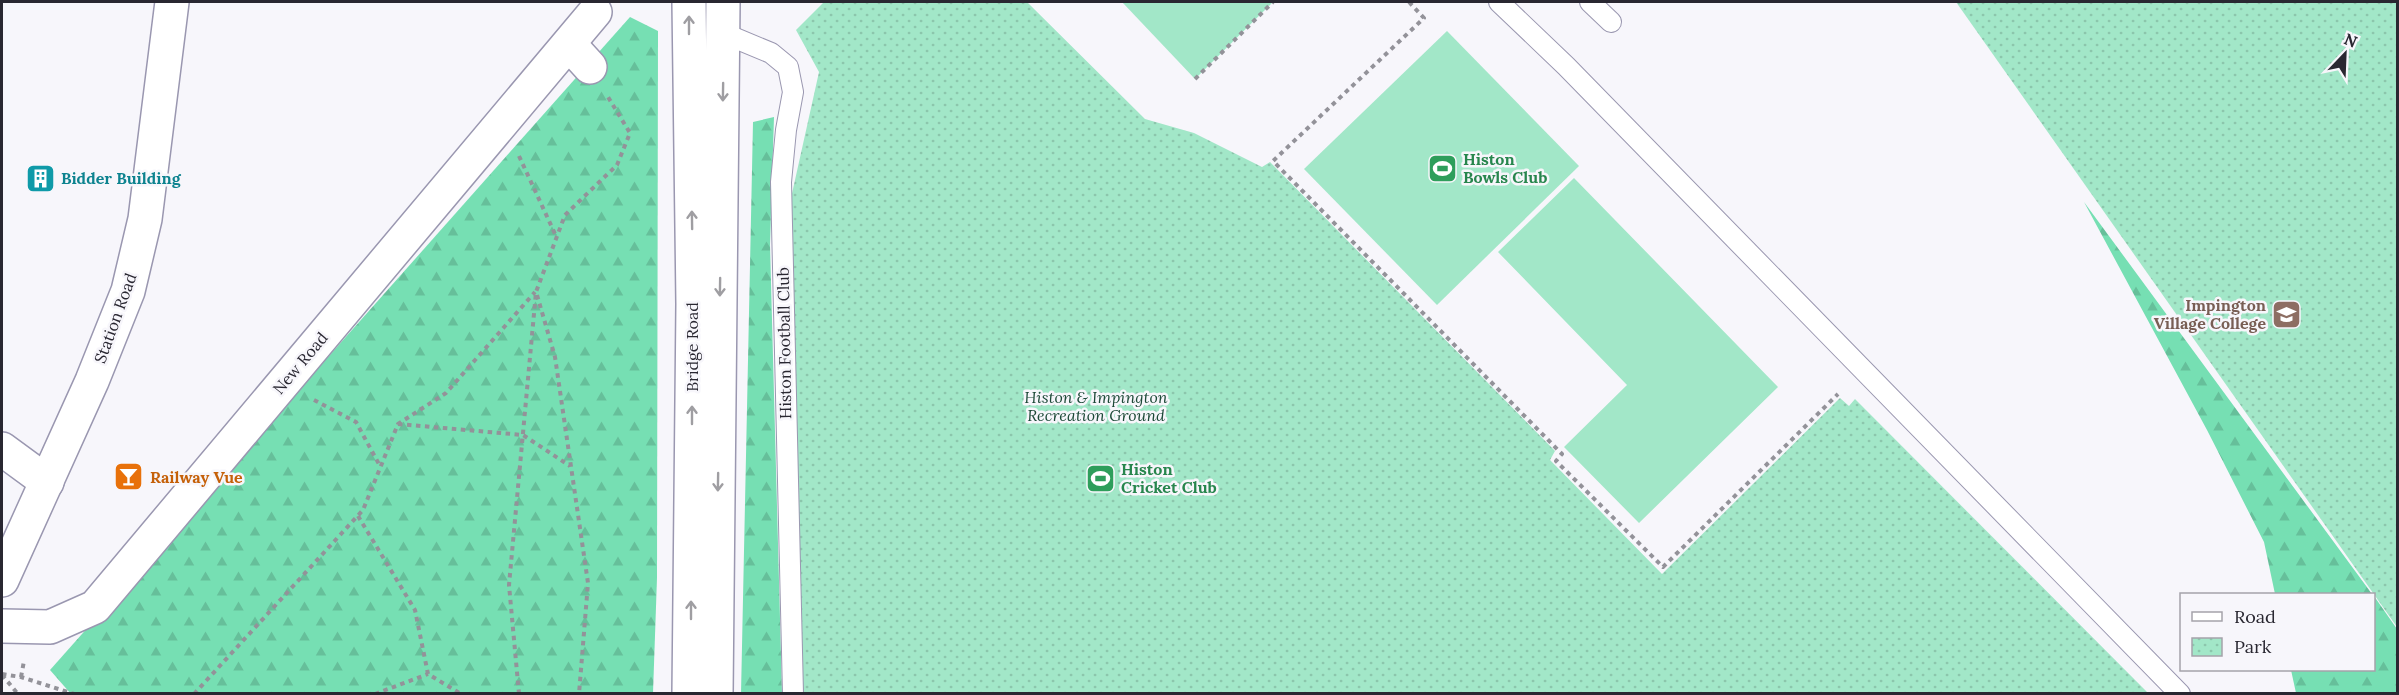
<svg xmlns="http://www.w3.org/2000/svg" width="2399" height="695" viewBox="0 0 2399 695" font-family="Lora,serif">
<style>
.grass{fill:#a2e7c8}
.forest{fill:url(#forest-firs)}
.park{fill:url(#park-dots)}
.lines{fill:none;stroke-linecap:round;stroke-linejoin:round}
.lane-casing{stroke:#9a97b0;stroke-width:22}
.street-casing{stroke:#9a97b0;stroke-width:36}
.secondary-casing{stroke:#9a97b0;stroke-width:36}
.path{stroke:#939299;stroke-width:4;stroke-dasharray:4.5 4.5;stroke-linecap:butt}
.lane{stroke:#fff;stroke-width:20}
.street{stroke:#fff;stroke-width:33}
.secondary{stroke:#fff;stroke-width:33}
.oneway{stroke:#9f9ea2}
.labels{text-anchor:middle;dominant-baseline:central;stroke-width:5;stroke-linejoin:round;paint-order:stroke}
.leisure-label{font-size:16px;font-weight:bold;fill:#27864d;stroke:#f7f6fb;text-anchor:start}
.culture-label{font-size:16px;font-weight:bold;fill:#0d838f;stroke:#f7f6fb;text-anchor:start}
.education-label{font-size:16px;font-weight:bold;fill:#785e54;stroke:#f7f6fb;text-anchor:end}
.street-label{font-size:16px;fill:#292731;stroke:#f7f6fb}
.park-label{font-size:16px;font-style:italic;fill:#1c4937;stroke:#f7f6fb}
.food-label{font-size:16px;font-weight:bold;fill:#c56008;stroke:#f7f6fb;text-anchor:start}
</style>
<defs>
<pattern id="forest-firs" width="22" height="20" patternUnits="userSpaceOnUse" patternTransform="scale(1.5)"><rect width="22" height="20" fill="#76dfb3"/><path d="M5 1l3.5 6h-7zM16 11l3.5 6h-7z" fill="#66bf9a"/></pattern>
<pattern id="park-dots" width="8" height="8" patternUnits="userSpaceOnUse" patternTransform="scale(1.5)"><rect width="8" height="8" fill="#a2e7c8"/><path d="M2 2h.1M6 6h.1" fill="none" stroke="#8cc6ac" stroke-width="1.8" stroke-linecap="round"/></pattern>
</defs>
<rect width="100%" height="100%" fill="#f7f6fb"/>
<g class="grass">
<path d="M1122,2H1273L1195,79Z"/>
<path d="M1447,31L1579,166L1437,305L1304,169Z"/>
<path d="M1574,178L1778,387L1639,523L1564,447L1627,385L1498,252Z"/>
</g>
<g class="forest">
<path d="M630,17L658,31L657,578L653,693L71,694L50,670Z"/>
<path d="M774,117L770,245L782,693L741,694L753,122Z"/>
<path d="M2084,202L2372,594H2275L2264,542L2207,430Z"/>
<path d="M2374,596L2397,629V693H2296L2291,670H2374Z"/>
</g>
<g class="park">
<path d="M824,2H1027L1145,119L1194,133L1262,167L1270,162L1555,451L1550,460L1662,574L1840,398L1849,406L1855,399L2148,693H803L791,198L819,72L796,30Z"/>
<path d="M1956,2H2397V627Z"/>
</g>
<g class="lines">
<defs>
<g id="lane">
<path d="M1499,2L1566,66L2180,694"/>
<path d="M1590,2L1611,22"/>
<path d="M723,33L771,53L788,67L793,92L786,130L781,182L793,694"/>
</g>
<g id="street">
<path d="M569,44L590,67"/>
<path d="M2,449L47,482"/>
<path d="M2,626L50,627L95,607L595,12"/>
</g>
<g id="secondary">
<path d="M689,2L693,304L689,694"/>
<path d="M2,580L92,381L128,291L145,219L172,2"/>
<path d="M716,694L723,2"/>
</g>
</defs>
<use href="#lane" class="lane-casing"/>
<use href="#street" class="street-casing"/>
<use href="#secondary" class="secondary-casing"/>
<g class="path">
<path d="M1409,2L1424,18L1273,161L1562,454L1556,461L1663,567L1838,394"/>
<path d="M1195,79L1273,2"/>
<path d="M519,156L556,236"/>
<path d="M537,295L555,357L588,583L579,694"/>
<path d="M314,400L356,422L380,466"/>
<path d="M398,424L523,435L570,466"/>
<path d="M358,516L415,610L428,674L461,694"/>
<path d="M2,674L21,677L74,694"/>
<path d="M2,675L18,694"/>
<path d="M21,677L24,661"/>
<path d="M194,694L363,510L398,424L446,393L535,292"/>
<path d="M375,694L428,674"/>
<path d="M519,694L509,585L536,292L565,215L617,165L630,133L608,97"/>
</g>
<use href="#lane" class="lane"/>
<use href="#street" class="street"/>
<use href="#secondary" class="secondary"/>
</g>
<defs><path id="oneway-shaft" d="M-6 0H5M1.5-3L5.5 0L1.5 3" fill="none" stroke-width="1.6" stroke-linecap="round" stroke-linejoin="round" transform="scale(1.5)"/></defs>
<g class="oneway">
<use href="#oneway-shaft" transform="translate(689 25) rotate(-90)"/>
<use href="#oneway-shaft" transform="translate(723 92) rotate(91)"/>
<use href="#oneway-shaft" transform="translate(692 220) rotate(-91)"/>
<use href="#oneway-shaft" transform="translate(720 287) rotate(91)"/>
<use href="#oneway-shaft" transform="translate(692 415) rotate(-90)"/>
<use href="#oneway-shaft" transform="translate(718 482) rotate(91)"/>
<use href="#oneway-shaft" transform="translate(691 610) rotate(-90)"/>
</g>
<defs>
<symbol id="stadium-square" viewBox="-11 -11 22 22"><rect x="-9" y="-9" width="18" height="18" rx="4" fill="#2e9e5b" stroke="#f7f6fb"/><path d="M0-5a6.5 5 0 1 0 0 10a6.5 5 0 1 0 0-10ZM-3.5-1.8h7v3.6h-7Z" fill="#fff"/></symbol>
<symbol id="building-square" viewBox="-11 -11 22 22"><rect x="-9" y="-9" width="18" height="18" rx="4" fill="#0f9aa8" stroke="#f7f6fb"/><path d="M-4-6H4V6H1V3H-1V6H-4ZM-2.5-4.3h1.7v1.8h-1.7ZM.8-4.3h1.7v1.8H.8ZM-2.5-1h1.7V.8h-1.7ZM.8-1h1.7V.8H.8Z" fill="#fff"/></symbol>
<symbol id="school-square" viewBox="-11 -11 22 22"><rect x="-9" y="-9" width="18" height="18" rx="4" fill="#8d6e63" stroke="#f7f6fb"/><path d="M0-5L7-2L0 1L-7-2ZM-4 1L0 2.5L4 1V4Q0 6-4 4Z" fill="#fff"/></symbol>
<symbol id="bar-square" viewBox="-11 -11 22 22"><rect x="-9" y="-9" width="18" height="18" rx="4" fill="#e8710a" stroke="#f7f6fb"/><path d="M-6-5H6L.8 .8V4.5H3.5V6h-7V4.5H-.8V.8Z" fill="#fff"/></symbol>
</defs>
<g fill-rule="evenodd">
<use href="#stadium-square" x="1426" y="152" width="33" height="33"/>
<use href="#building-square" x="24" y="162" width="33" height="33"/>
<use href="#school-square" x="2270" y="298" width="33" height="33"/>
<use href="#bar-square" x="112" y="460" width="33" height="33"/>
<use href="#stadium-square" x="1084" y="462" width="33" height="33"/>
</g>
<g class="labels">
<g class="leisure-label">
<text x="1463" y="159">Histon<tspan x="1463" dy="18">Bowls Club</tspan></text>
<text x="1121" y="469">Histon<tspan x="1121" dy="18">Cricket Club</tspan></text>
</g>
<g class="culture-label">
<text x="61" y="178">Bidder Building</text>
</g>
<g class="education-label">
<text x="2266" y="305">Impington<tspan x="2266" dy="18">Village College</tspan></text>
</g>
<g class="street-label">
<text transform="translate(115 318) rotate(-70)">Station Road</text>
<text transform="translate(784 343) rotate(-91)">Histon Football Club</text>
<text transform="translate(692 347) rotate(-90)">Bridge Road</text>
<text transform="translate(300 363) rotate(-50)">New Road</text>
</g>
<g class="park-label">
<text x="1096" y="397">Histon &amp; Impington<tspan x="1096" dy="18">Recreation Ground</tspan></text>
</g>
<g class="food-label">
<text x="150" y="477">Railway Vue</text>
</g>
</g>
<rect width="2399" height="695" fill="none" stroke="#292731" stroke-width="6"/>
<rect x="2180" y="593" width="195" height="78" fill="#f7f6fb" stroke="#a5a3aa" stroke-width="1.5"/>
<rect x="2192" y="612" width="30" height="9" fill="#ffffff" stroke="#a5a3aa" stroke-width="1.5"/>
<text x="2234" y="623" font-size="18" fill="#292731">Road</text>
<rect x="2192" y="638" width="30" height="18" fill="url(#park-dots)" stroke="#a5a3aa" stroke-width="1.5"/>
<text x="2234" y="653" font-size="18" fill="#292731">Park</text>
<g transform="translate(2345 54) rotate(23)" stroke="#f7f6fb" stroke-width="4.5" paint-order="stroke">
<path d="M0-4.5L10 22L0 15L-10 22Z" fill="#292731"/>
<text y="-9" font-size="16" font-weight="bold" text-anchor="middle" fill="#292731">N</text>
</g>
</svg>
